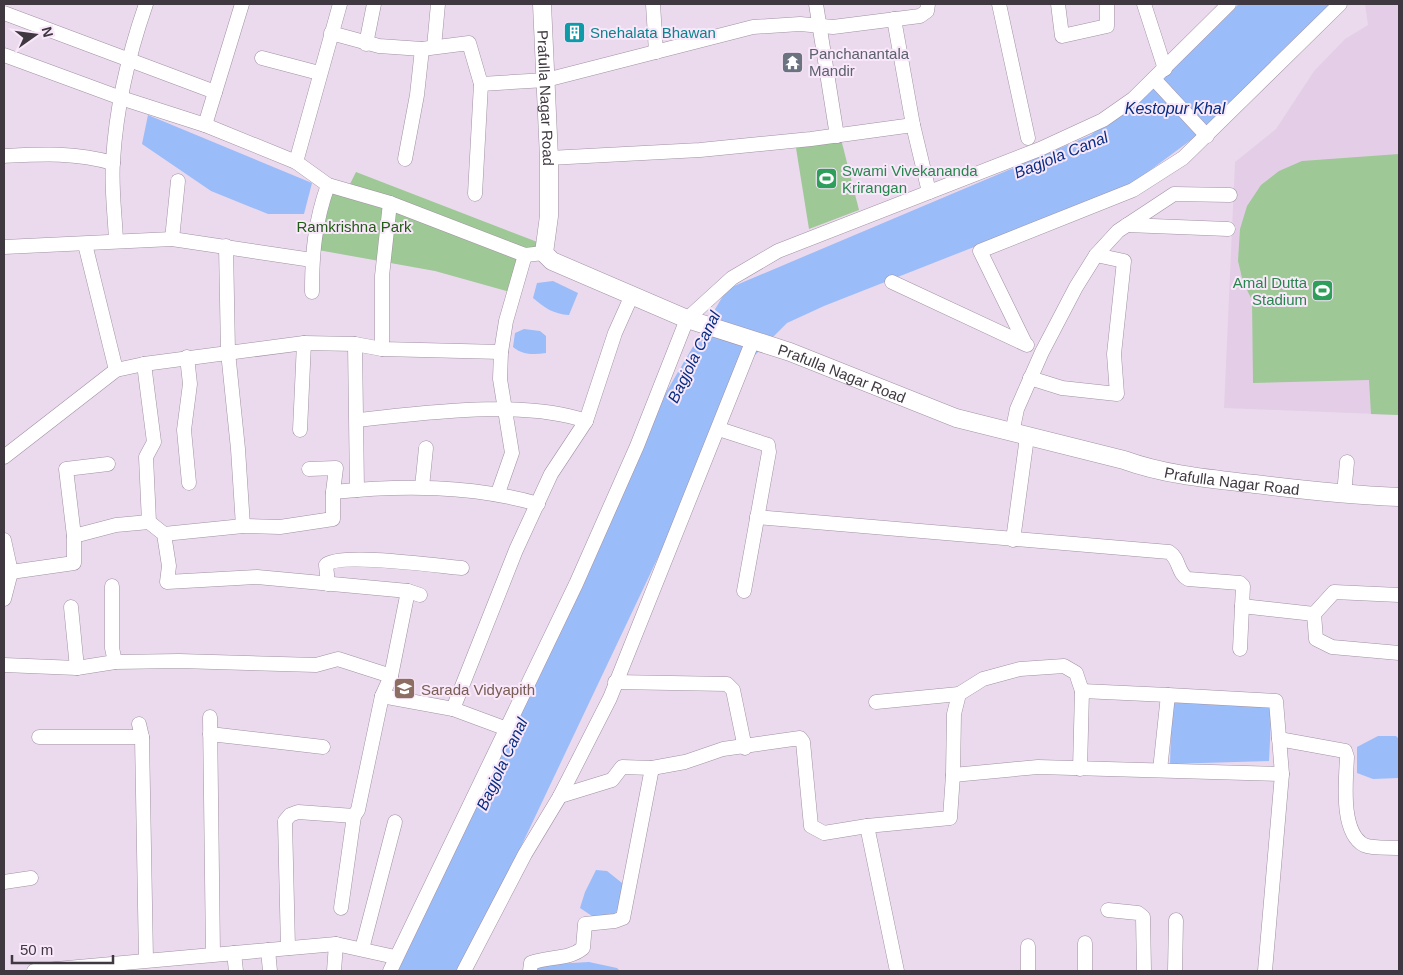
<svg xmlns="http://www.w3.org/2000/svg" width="1403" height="975" viewBox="0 0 1403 975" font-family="Helvetica,sans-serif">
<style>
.built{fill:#e4cee7}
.green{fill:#9ec896}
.water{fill:#9abcf9}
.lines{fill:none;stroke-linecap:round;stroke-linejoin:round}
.minor-casing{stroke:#a191a3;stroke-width:15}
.tertiary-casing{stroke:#a191a3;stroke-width:19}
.minor{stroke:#fff;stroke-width:14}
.tertiary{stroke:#fff;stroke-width:18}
.labels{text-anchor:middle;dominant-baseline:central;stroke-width:4;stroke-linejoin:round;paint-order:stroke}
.culture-label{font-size:15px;fill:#0d838f;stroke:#f9e7fa;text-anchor:start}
.worship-label{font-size:15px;fill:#5b616d;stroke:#f9e7fa;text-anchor:start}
.street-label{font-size:15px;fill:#3f3840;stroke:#f9e7fa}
.leisure-label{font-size:15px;fill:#27864d;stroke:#f9e7fa;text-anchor:start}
.park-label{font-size:15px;fill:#1f5b13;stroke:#f9e7fa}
.education-label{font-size:15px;fill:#785e54;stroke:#f9e7fa;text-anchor:start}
.water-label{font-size:16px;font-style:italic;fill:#052e83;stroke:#f9e7fa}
</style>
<rect width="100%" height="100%" fill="#ebdaed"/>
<path class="built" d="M1365,4H1399V415L1224,408L1235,162L1276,129L1314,71L1345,39L1368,25Z"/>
<g class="green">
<path d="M841,139L859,210L809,229L796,148Z"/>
<path d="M1399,154V415L1371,414L1369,380L1253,383L1252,300L1243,282L1238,261L1240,229L1247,206L1261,185L1279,171L1302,161Z"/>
<path d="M356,172L540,243L533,251L519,257L514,293L435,271L318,250L328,185L348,188Z"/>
</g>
<g class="water">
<path d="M1239,4H1334L1203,131L1129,186L824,306L787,323L753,357L462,971H393L658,406L727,289L1091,135Z"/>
<path d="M148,115L312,183L304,214H268L211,191L142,144Z"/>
<path d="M553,281L578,293L569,315C553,314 545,308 533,298L537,283Z"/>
<path d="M524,329L540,331L546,336V353C534,355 522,355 513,347L515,333Z"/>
<path d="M1272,701L1269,761L1170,764L1172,703Z"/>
<path d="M1378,736H1396L1399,739V778L1373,779L1357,773V747Z"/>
<path d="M596,870L607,871L622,883L623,899L614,916L595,918L580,908L585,892Z"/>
<path d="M589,962L617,968L620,971H530L538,965Z"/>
</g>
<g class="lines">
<defs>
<g id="minor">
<path d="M653,4L656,52"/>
<path d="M816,4L837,136"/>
<path d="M999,4L1028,138"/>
<path d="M1058,4L1062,36L1107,26V4"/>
<path d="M1144,4L1165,69"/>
<path d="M4,13L215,92"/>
<path d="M894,19L913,125L929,192"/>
<path d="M331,33L379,46L422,49L469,43L481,84L475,194"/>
<path d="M366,44L374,4"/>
<path d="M434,47L438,4"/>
<path d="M4,55L121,98L205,125L296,162L328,185L390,203L525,255L544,253"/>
<path d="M262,58L319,73"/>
<path d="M1154,79L1207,136"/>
<path d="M481,84L546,80L753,27L800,24L833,27L920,16L927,11L928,4"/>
<path d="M205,125L242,4"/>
<path d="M4,156C42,154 75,152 113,163"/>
<path d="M549,158L700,150L811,139L913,125"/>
<path d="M405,159L417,95L422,49"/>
<path d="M296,162L340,4"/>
<path d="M1127,225L1228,229"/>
<path d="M172,239L178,181"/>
<path d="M116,241C115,215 111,187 113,161C116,108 129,53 146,4"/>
<path d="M85,244L116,370"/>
<path d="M226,246L228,352L238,449L243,526"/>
<path d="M4,247L172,239L312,260"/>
<path d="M892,282L1027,345"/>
<path d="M312,292C312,253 315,221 328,185"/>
<path d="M1025,343L980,251L1133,190L1183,158L1340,4"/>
<path d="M355,344L357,490"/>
<path d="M382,349V276L390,203"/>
<path d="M187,357L190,384L184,430L189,483"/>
<path d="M144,364L154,442L146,457L149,522L164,534L169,566L167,582L257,577L408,591L420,595"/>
<path d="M1030,378L1062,388L1117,394L1114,354L1124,261L1096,255"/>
<path d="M357,420C425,413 522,399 586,421"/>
<path d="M719,429L768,445L769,452L744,591"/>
<path d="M300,430L304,343"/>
<path d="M1012,433L1017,409L1042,352L1076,287L1096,255L1118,231L1174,194L1230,195"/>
<path d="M4,457L116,370L144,364L304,343L355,344L382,349L501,352"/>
<path d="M309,469L336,468L333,492"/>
<path d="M422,487L426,448"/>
<path d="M498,493L512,453L500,379L501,352L506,321L525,255"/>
<path d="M1344,494L1347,462"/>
<path d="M757,517L1169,552C1180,559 1177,573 1188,579L1240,583L1243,586L1240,649"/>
<path d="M164,534L243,526L280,527L333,519V492C402,485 471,485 538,504"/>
<path d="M74,536L116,525L149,522"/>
<path d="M4,540L11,572L4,599"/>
<path d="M1013,540L1027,437"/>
<path d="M11,572L74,563V536L66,469L108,464"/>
<path d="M328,584L326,565C339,552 439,566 462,568"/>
<path d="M112,586V648L115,662"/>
<path d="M1242,606L1314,614L1316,639L1332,647L1399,653"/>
<path d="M71,607L77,668"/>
<path d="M1314,614L1334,592L1399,595"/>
<path d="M4,665L77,668L115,662L179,661L316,665L338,659L391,676"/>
<path d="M615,682L727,684L733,690L745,748"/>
<path d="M1082,691L1168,695"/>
<path d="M382,696L453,709L507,729"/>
<path d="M876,702L959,694"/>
<path d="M453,709L516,550L551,474L586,421L615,333L632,295"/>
<path d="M210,717L213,954"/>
<path d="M139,724L142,737L146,960"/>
<path d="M210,734L323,747"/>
<path d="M39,737H142"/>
<path d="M1279,739L1345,751L1347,757C1346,780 1340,832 1364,845C1374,849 1389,847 1399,848"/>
<path d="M1160,770L1168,695L1276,701L1282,774L1265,971"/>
<path d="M953,775L954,714L959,694L983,679L1020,669L1064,666L1076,673L1082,691L1080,769"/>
<path d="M560,796L612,780L622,767L652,768L685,762L723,749L800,738L803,742L811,826L824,833L867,826L950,818L953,775L1038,767L1282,774"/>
<path d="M867,826L897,971"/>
<path d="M4,882L31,878"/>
<path d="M341,908L354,816"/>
<path d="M1108,910L1138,913L1143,917L1144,971"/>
<path d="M288,948L285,821L290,815L298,812L354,816L358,810L382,696L391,676L408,591"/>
<path d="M362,949L395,822"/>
<path d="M268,950L270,971"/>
<path d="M234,953L236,971"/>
<path d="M34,971L336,944L395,957"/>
<path d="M334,971L336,944"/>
<path d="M390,971L576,584L637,446L687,319L732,278L778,251L1040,149L1103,120L1133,99L1229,4"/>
<path d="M464,971L525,854L560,796L610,698L753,340"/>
<path d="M530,971L531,963C548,956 569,960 583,948L585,924L615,921L623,918L652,768"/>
<path d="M1028,971V946"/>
<path d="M1085,971V943"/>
<path d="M1175,971L1176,920"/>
</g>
<g id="tertiary">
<path id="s1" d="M542,4L549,158V216L544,253L552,261L687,319L790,352L956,418L1124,460C1165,475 1211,479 1255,484C1303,490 1351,495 1399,497"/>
</g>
</defs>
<use href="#minor" class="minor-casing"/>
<use href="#tertiary" class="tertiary-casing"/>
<use href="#minor" class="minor"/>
<use href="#tertiary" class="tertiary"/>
</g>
<defs>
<symbol id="building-square" viewBox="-11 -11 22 22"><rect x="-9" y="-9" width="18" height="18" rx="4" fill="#0f9aa8" stroke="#f9e7fa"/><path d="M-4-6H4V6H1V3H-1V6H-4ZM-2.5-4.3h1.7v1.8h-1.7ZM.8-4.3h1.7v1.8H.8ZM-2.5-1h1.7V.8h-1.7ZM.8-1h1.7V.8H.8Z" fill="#fff"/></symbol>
<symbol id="temple-square" viewBox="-11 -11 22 22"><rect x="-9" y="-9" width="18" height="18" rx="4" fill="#6b7280" stroke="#f9e7fa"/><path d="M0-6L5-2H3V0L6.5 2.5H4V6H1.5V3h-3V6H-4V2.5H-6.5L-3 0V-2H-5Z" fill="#fff"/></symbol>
<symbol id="stadium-square" viewBox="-11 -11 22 22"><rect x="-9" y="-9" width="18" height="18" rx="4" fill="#2e9e5b" stroke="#f9e7fa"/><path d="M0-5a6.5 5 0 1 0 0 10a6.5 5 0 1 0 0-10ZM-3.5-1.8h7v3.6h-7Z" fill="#fff"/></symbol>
<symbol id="school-square" viewBox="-11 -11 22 22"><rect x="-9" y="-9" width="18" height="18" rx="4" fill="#8d6e63" stroke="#f9e7fa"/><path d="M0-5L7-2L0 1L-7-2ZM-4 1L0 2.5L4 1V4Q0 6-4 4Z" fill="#fff"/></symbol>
</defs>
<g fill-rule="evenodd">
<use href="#building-square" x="562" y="20" width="25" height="25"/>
<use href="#temple-square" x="780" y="50" width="25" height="25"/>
<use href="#stadium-square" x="814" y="166" width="25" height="25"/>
<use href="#stadium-square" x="1310" y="278" width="25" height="25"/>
<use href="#school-square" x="392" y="676" width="25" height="25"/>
</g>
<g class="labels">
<g class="culture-label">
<text x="590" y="32">Snehalata Bhawan</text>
</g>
<g class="worship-label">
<text x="809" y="53">Panchanantala<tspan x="809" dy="17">Mandir</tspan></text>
</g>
<g class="street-label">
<text stroke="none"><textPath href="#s1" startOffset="94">Prafulla Nagar Road</textPath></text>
<text stroke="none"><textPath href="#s1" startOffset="572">Prafulla Nagar Road</textPath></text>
<text stroke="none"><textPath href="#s1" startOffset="978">Prafulla Nagar Road</textPath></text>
</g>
<g class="leisure-label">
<text x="842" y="170">Swami Vivekananda<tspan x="842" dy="17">Krirangan</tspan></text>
<text x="1307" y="282" text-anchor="end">Amal Dutta<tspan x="1307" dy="17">Stadium</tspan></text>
</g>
<g class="park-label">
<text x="354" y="226">Ramkrishna Park</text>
</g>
<g class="education-label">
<text x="421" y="689">Sarada Vidyapith</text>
</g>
<g class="water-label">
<text x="1175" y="108">Kestopur Khal</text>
<text transform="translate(1061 155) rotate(-22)">Bagjola Canal</text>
<text transform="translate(694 357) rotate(-64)">Bagjola Canal</text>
<text transform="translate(502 764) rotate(-65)">Bagjola Canal</text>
</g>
</g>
<rect width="1403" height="975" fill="none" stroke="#3f3840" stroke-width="10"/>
<g transform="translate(35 35) rotate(76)" stroke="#f9e7fa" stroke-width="4" paint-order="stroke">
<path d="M0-4L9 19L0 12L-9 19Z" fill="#3f3840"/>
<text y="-8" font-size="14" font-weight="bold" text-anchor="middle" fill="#3f3840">N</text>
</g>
<path d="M12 955v8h101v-8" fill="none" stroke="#3f3840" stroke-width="2.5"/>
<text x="20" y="955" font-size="15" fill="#3f3840" stroke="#f9e7fa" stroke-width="4" paint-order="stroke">50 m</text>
</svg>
